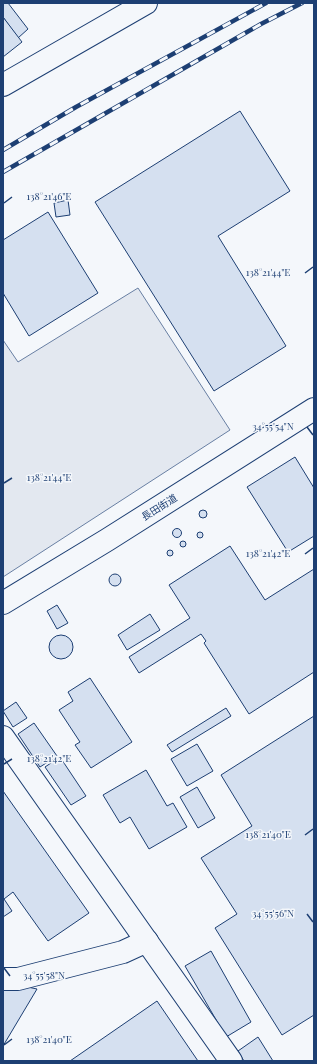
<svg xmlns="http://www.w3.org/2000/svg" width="317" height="1064" viewBox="0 0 317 1064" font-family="'Playfair Display','Noto Sans JP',serif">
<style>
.parking{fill:#e3e8f0;stroke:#687fa3}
.building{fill:#d5e0f0;stroke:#1d3f73}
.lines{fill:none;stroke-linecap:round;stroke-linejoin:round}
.minor-casing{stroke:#1d3f73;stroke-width:24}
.tertiary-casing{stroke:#1d3f73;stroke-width:24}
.secondary-casing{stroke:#1d3f73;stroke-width:24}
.minor{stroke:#f4f7fb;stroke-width:22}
.tertiary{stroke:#f4f7fb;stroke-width:22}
.secondary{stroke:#f4f7fb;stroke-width:22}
.rail-casing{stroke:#1d3f73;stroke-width:4.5}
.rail{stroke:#f4f7fb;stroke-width:3;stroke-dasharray:9;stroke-linecap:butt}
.ticks{fill:none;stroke:#1d3f73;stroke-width:1.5}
.labels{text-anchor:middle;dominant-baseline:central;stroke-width:3;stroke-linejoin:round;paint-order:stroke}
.street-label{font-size:10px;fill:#1d3f73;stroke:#f4f7fb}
.ticks-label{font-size:10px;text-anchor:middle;fill:#1d3f73;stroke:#f4f7fb;stroke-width:3;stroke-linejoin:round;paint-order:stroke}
</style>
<rect width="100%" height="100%" fill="#f4f7fb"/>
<path class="parking" d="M138,288L230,430L3,577V340L18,362Z"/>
<g class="building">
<path d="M3,3H8L28,29L18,38L3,17Z"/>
<path d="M3,17L22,42L3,57Z"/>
<path d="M240,111L290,191L218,236L286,346L214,391L95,202Z"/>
<path d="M68,200L70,215L56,217L54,203Z"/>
<path d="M48,212L98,293L29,336L3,293V240Z"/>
<path d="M295,457L314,488V536L288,552L247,487Z"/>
<circle cx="203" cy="514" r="4"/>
<circle cx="177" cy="533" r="4.5"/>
<circle cx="200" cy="535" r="3"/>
<circle cx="183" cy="544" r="3"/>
<path d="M230,546L265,600L314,569V672L249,714L204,643L206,641L201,634L139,673L129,657L190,618L169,585Z"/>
<circle cx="170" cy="553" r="3"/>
<circle cx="115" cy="580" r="6"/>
<path d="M57,605L68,623L57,629L47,611Z"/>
<path d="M150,614L160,630L127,650L118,635Z"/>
<circle cx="61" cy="647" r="12"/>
<path d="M90,678L132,742L91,768L75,745L80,742L59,710L73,701L68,692Z"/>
<path d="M16,702L27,718L13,727L3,711Z"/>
<path d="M226,708L231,716L172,752L167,745Z"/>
<path d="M314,716V1015L282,1035L215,928L237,914L201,858L252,826L221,775Z"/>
<path d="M34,723L57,756L40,767L18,734Z"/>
<path d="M197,744L213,771L187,786L171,759Z"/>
<path d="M60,757L86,796L71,805L45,767Z"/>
<path d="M146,770L167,806L173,803L187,827L149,849L130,817L120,823L103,795Z"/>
<path d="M197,787L215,818L198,828L180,797Z"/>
<path d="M3,791L89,913L48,941L13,892L4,899L12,911L3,917Z"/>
<path d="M211,951L251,1022L226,1037L185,966Z"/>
<path d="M9,983L37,989L3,1046V984Z"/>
<path d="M157,1001L198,1061H70Z"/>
<path d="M258,1037L273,1061H244L238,1051Z"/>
</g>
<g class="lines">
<defs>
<g id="minor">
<path d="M3,85L146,3"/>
<path d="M3,979H18L123,952L147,941"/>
</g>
<path id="tertiary" d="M3,737L231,1061"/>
<path id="secondary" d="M3,603L107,540L314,409"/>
</defs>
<use href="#minor" class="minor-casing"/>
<use href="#tertiary" class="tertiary-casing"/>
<use href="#secondary" class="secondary-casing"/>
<use href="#minor" class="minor"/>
<use href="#tertiary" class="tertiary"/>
<use href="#secondary" class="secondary"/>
<defs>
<g id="rail">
<path d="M3,150L76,107L266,3"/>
<path d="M3,172L261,24L302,3"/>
</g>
</defs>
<use href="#rail" class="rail-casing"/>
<use href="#rail" class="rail"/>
</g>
<path class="ticks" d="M4,203L12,197M305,273L313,267M307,427L313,435M4,483L12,478M305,554L313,548M4,764L12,759M305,835L313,829M307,914L313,922M4,968L10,976M4,1045L12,1039"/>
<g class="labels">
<g class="street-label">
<text transform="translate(159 507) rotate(-32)">長田街道</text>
</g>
</g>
<g class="ticks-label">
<text x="49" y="200">138°21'46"E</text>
<text x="268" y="276">138°21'44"E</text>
<text x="273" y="430">34°55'54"N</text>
<text x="49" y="481">138°21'44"E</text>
<text x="268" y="557">138°21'42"E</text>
<text x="49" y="762">138°21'42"E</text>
<text x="268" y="838">138°21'40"E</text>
<text x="273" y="917">34°55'56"N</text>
<text x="44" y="979">34°55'58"N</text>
<text x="49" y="1043">138°21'40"E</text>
</g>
<rect width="317" height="1064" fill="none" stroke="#1d3f73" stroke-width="8"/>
</svg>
